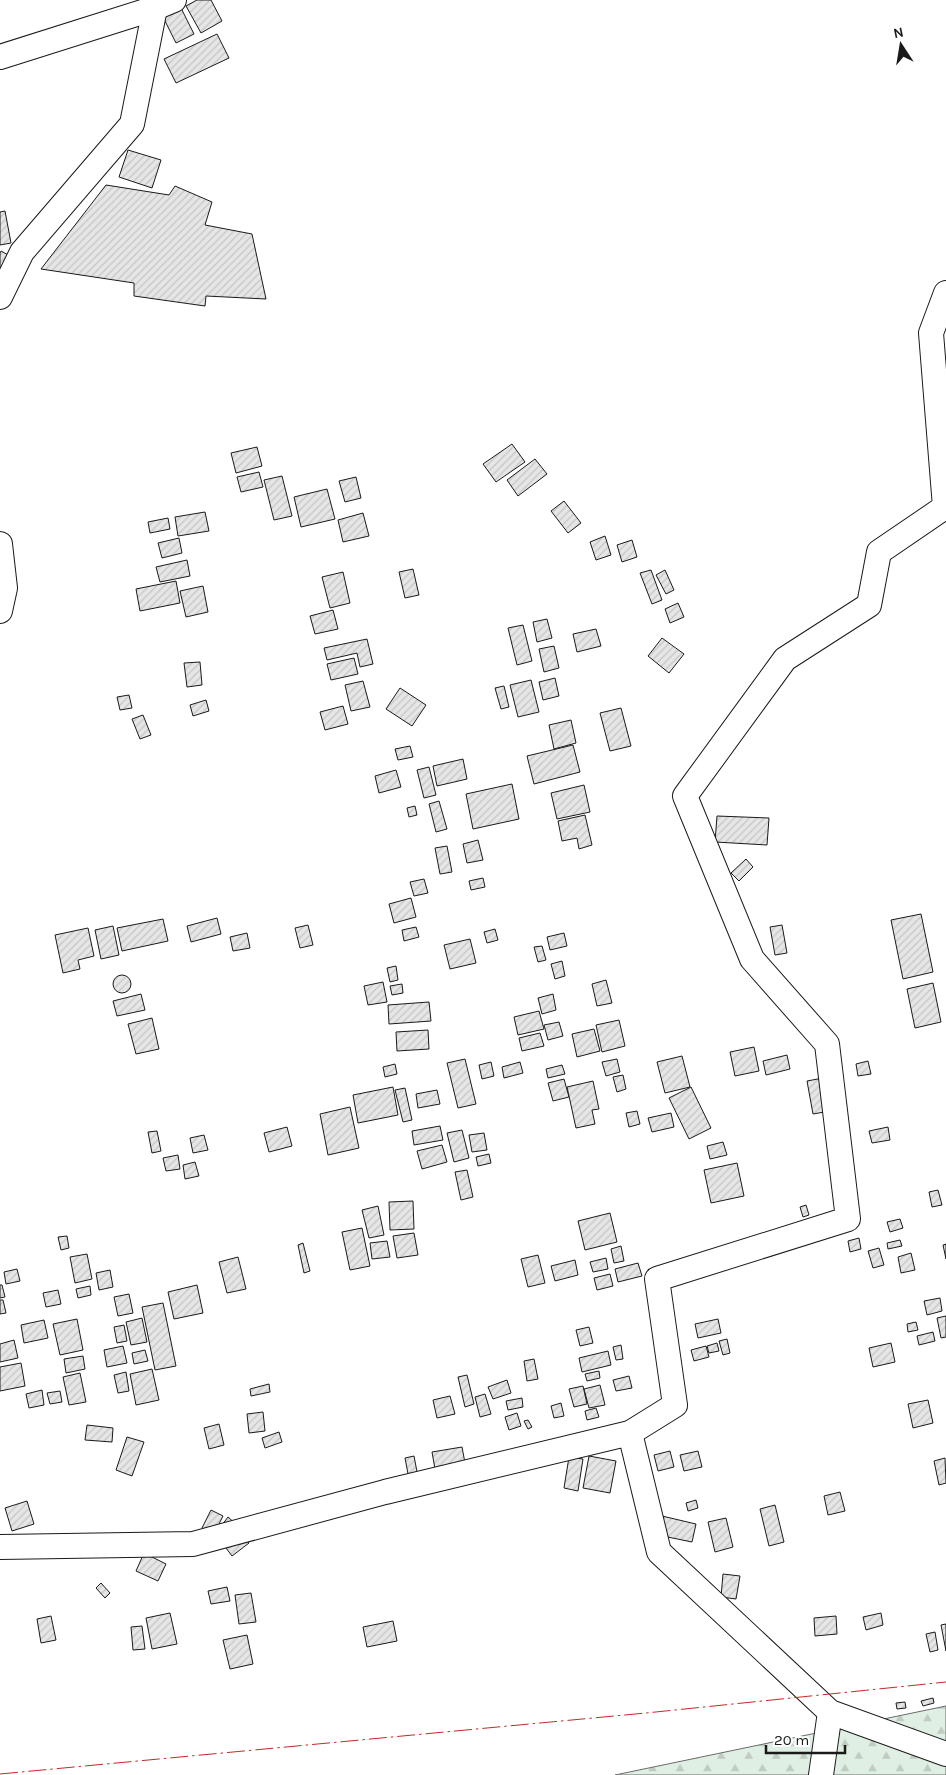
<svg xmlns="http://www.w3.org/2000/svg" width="946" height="1775" viewBox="0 0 946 1775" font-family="Karla,sans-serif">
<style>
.forest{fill:url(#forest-firs);stroke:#6a6a6a}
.building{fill:url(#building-hatch);stroke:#1a1a1a}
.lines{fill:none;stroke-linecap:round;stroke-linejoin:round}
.minor-casing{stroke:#1a1a1a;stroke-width:26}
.minor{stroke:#fff;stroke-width:24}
.power{stroke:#c62828;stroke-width:1;stroke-dasharray:18 4 2.5 4;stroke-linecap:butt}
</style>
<defs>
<pattern id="forest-firs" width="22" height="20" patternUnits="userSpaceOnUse" patternTransform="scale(1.25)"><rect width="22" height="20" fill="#e0efe3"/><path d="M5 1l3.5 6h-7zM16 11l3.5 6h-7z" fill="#c0ccc2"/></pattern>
<pattern id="building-hatch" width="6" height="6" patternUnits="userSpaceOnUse" patternTransform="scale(1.25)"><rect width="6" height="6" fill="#e6e6e6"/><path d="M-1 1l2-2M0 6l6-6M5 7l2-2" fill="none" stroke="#c5c5c5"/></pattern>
</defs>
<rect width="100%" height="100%" fill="#fff"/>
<path class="forest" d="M946,1706V1775H615Z"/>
<g class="building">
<path d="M197,0H211L222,21L201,33L186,6Z"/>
<path d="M181,8L194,34L176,43L163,17Z"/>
<path d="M217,34L229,58L176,83L164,59Z"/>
<path d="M128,150L161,160L152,188L119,177Z"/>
<path d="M106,185L169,195L175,186L212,202L205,225L252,234L266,299L206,296L205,306L134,296V283L41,269Z"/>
<path d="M5,211L11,243L0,245V212Z"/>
<path d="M1,251L10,256L0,272V253Z"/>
<path d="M512,444L525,462L496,482L483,464Z"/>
<path d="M257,447L262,466L236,473L231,453Z"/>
<path d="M535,459L547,474L518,496L507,480Z"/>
<path d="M259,472L263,487L241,492L237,477Z"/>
<path d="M282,476L292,516L274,520L264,480Z"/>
<path d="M356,477L361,498L345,502L339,481Z"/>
<path d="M327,489L335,519L301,527L294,497Z"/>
<path d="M564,501L581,523L568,533L551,511Z"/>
<path d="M205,512L209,531L178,536L175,517Z"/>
<path d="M363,513L369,536L343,542L338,520Z"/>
<path d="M168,518L170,529L150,533L148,522Z"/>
<path d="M605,536L611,555L596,560L590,542Z"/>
<path d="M179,538L182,553L162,558L158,543Z"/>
<path d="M632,540L637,557L622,562L617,545Z"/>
<path d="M187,560L190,576L160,582L156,567Z"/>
<path d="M413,569L419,595L405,598L399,572Z"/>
<path d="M651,570L662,600L652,604L640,573Z"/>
<path d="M665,570L674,590L666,594L656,575Z"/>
<path d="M343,572L350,603L330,608L322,577Z"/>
<path d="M176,581L180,603L140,611L136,589Z"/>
<path d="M203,586L208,612L186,617L180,591Z"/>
<path d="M678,603L684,617L670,623L665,609Z"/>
<path d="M333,610L338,629L315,634L310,616Z"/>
<path d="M547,619L552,638L537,642L533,622Z"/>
<path d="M523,625L532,661L517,665L508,628Z"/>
<path d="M596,629L601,646L577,652L573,634Z"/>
<path d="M662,638L684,654L669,673L648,656Z"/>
<path d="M367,639L373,664L360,667L357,653L327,660L324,648Z"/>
<path d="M554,646L559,668L544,672L539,649Z"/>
<path d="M354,658L358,674L331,680L327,664Z"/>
<path d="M200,662L202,685L187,687L184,663Z"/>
<path d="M555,678L559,696L543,700L539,682Z"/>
<path d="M531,680L539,712L518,717L510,685Z"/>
<path d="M363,681L370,707L351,711L345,685Z"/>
<path d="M504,686L509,707L501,709L495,688Z"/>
<path d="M400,688L426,705L412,726L386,709Z"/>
<path d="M129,695L132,708L120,710L117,697Z"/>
<path d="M206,700L209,711L193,716L190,705Z"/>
<path d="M343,706L348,724L325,730L320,712Z"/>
<path d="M621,708L631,746L610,751L600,713Z"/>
<path d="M143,715L151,735L140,739L132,719Z"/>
<path d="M571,720L576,743L554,749L549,725Z"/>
<path d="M573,745L580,772L534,784L527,756Z"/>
<path d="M410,746L413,757L398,760L395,749Z"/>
<path d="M463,759L467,779L437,786L433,766Z"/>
<path d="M429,767L436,795L424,798L417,770Z"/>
<path d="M396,770L401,787L379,793L375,776Z"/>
<path d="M512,784L519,819L473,829L466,794Z"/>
<path d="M584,785L590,812L557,819L551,793Z"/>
<path d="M439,801L447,829L436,832L429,804Z"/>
<path d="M415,806L417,815L409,817L407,808Z"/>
<path d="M585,815L592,845L579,849L577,838L562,841L558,821Z"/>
<path d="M717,816L769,818L767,845L715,842Z"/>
<path d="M478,840L483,860L467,863L463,844Z"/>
<path d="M447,846L452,872L440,874L435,848Z"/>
<path d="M746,859L753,867L739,881L731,873Z"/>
<path d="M483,878L485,887L471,890L469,881Z"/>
<path d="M424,879L428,893L414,896L410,882Z"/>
<path d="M411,898L416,917L394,923L389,904Z"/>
<path d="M921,914L933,972L903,979L891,920Z"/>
<path d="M217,918L221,934L191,942L187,926Z"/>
<path d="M163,919L168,941L122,951L117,928Z"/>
<path d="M308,925L313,945L300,948L295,928Z"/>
<path d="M782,925L787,953L775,955L770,927Z"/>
<path d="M113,926L119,955L101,959L95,930Z"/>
<path d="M416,927L419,937L404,941L402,930Z"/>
<path d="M88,928L94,956L78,960L80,969L63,973L55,935Z"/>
<path d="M495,929L498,940L487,943L484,932Z"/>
<path d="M247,933L250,948L233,951L230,937Z"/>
<path d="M564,933L567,946L550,950L547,937Z"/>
<path d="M470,939L476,963L450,969L444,945Z"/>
<path d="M542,946L546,960L538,962L534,947Z"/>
<path d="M562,961L565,976L555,979L551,964Z"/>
<path d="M396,966L398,980L390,982L387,968Z"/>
<circle cx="122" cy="984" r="9"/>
<path d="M606,980L612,1003L597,1006L592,984Z"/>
<path d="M383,982L387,1002L368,1005L364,986Z"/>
<path d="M933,983L941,1022L915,1028L907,989Z"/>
<path d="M402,984L403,993L392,995L390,986Z"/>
<path d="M141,994L145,1010L117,1016L113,1001Z"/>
<path d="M553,994L556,1010L542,1014L538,998Z"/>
<path d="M429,1002L431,1021L389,1024L388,1005Z"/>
<path d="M539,1011L544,1029L518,1035L514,1017Z"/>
<path d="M152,1018L159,1049L136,1054L128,1024Z"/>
<path d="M619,1020L625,1046L602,1052L596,1025Z"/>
<path d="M559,1022L563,1036L548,1040L544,1025Z"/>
<path d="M594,1029L600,1051L577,1057L572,1034Z"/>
<path d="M428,1030L429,1049L397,1051L396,1032Z"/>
<path d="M540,1033L544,1046L522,1051L519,1038Z"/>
<path d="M754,1047L759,1071L735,1076L730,1052Z"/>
<path d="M787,1055L790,1069L766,1075L763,1061Z"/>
<path d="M682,1056L690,1087L665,1093L657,1062Z"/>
<path d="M465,1059L476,1104L458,1108L447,1063Z"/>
<path d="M617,1059L620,1072L606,1076L602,1062Z"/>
<path d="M868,1061L871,1074L858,1076L856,1064Z"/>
<path d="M491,1062L494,1076L482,1079L479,1065Z"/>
<path d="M520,1062L523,1073L504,1078L502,1067Z"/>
<path d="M395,1064L397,1074L385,1077L383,1067Z"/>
<path d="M562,1065L565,1074L548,1078L546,1069Z"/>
<path d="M623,1075L626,1089L617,1092L613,1077Z"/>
<path d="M823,1078L830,1111L813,1114L807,1081Z"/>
<path d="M564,1079L569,1097L553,1101L548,1083Z"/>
<path d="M593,1081L599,1109L592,1110L595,1124L576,1128L567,1087Z"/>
<path d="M393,1087L398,1115L358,1123L353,1095Z"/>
<path d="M691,1087L711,1128L689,1139L669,1098Z"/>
<path d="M405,1088L412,1120L403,1122L395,1090Z"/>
<path d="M437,1090L440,1104L418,1108L416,1094Z"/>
<path d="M350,1107L359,1148L328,1155L320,1114Z"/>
<path d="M637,1111L640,1124L629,1127L626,1113Z"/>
<path d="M671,1113L674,1127L652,1132L648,1118Z"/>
<path d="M440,1126L443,1140L414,1145L412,1131Z"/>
<path d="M287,1127L292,1146L269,1152L264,1133Z"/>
<path d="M888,1127L890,1140L872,1143L869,1131Z"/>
<path d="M462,1130L469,1158L454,1162L447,1133Z"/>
<path d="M157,1131L161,1151L152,1153L148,1132Z"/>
<path d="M484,1133L487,1150L472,1152L469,1135Z"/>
<path d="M204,1135L208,1150L193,1153L190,1138Z"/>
<path d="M723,1142L727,1155L710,1159L707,1146Z"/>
<path d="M442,1145L447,1162L422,1169L417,1151Z"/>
<path d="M489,1154L491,1163L478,1166L476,1157Z"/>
<path d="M178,1155L180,1169L166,1171L163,1158Z"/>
<path d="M195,1162L199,1176L185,1179L183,1165Z"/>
<path d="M737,1163L744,1196L711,1203L704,1170Z"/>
<path d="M467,1170L473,1197L461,1200L455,1172Z"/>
<path d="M938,1190L942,1205L932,1207L929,1192Z"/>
<path d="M413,1201L414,1229L390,1230L389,1202Z"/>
<path d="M806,1205L809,1215L803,1217L800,1207Z"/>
<path d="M378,1206L384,1235L369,1238L362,1210Z"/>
<path d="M610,1213L617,1242L585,1250L578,1221Z"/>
<path d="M900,1219L903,1228L890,1232L887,1222Z"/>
<path d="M362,1228L370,1266L350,1270L342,1232Z"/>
<path d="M414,1233L418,1255L397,1258L393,1236Z"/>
<path d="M67,1236L69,1248L61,1250L58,1237Z"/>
<path d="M859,1238L861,1249L850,1252L848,1241Z"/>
<path d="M900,1240L902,1246L888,1249L887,1243Z"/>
<path d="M387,1241L390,1257L372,1259L370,1243Z"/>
<path d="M303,1243L310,1271L304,1273L298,1245Z"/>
<path d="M946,1244V1259L943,1245Z"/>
<path d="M621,1246L624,1261L614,1263L611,1249Z"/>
<path d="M879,1248L884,1265L873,1268L868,1251Z"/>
<path d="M911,1253L915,1270L901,1273L898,1257Z"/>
<path d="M87,1254L92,1279L75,1283L70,1257Z"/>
<path d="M538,1255L545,1283L528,1287L521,1259Z"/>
<path d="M238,1257L246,1289L227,1293L219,1262Z"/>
<path d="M606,1258L608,1269L593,1272L590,1262Z"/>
<path d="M575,1260L578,1275L555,1281L551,1266Z"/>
<path d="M638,1263L642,1276L618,1282L615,1269Z"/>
<path d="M17,1269L20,1281L6,1284L4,1272Z"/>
<path d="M110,1270L113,1287L99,1290L96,1273Z"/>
<path d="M610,1274L613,1286L597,1290L594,1278Z"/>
<path d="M0,1285H2L5,1297L0,1298Z"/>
<path d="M197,1285L203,1313L174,1319L168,1292Z"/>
<path d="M90,1286L91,1295L78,1298L76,1289Z"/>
<path d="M58,1290L61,1304L46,1307L43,1293Z"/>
<path d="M129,1294L133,1313L118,1316L114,1297Z"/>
<path d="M940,1298L942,1311L927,1315L924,1301Z"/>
<path d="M0,1300H3L6,1313L0,1314Z"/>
<path d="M163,1303L176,1366L155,1370L142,1307Z"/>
<path d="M946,1316V1337L941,1338L937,1318Z"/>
<path d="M142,1318L147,1342L131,1345L126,1322Z"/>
<path d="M77,1319L83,1350L60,1355L53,1324Z"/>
<path d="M718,1319L721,1333L698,1338L695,1324Z"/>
<path d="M44,1320L48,1338L24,1343L21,1325Z"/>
<path d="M916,1322L918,1330L908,1332L907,1324Z"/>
<path d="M124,1325L127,1341L117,1343L114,1327Z"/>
<path d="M589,1327L593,1343L580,1346L576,1330Z"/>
<path d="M933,1332L935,1341L919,1345L917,1336Z"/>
<path d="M727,1339L730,1353L723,1355L719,1341Z"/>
<path d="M14,1340L18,1358L0,1362V1344Z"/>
<path d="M717,1343L719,1351L709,1353L707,1346Z"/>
<path d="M891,1343L895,1362L873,1367L869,1348Z"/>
<path d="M621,1345L623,1359L616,1360L613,1347Z"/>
<path d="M123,1346L127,1363L107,1367L104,1350Z"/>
<path d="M706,1346L709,1357L694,1361L691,1350Z"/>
<path d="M145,1350L148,1361L134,1364L132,1353Z"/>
<path d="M608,1351L611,1365L582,1372L579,1358Z"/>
<path d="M83,1356L85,1369L66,1373L64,1359Z"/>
<path d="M534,1359L538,1379L527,1381L524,1361Z"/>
<path d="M21,1363L25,1386L0,1391V1367Z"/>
<path d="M152,1369L159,1400L136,1405L130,1374Z"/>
<path d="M599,1371L600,1378L587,1381L585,1374Z"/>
<path d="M126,1372L129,1391L118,1393L114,1375Z"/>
<path d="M80,1373L86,1402L69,1405L63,1377Z"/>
<path d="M467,1375L474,1404L465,1407L458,1377Z"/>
<path d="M629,1376L632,1388L616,1391L613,1380Z"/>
<path d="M507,1380L511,1393L493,1399L488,1387Z"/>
<path d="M269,1384L270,1392L251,1396L250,1389Z"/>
<path d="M600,1385L605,1405L589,1408L584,1389Z"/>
<path d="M583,1386L587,1404L574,1407L569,1389Z"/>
<path d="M42,1390L44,1405L29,1408L26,1394Z"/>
<path d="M60,1391L62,1402L50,1404L47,1393Z"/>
<path d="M485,1394L491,1414L480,1417L475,1397Z"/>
<path d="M450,1396L455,1414L437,1418L433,1400Z"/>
<path d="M522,1398L523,1407L508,1410L506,1401Z"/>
<path d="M928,1400L933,1423L913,1428L908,1404Z"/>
<path d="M561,1403L564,1416L554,1418L551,1406Z"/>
<path d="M596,1408L599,1417L587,1420L585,1411Z"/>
<path d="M263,1412L265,1431L249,1433L247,1414Z"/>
<path d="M517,1413L521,1426L509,1430L505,1417Z"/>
<path d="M528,1420L532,1427L528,1429L524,1421Z"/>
<path d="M219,1424L224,1445L209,1449L204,1428Z"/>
<path d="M87,1425L113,1428L112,1442L85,1440Z"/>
<path d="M279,1432L282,1442L265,1448L262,1438Z"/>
<path d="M127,1437L144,1442L132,1476L116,1470Z"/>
<path d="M462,1447L465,1463L435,1469L432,1452Z"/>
<path d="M670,1451L674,1467L658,1471L654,1455Z"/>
<path d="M698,1451L702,1467L684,1471L680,1455Z"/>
<path d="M414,1456L418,1477L409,1479L405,1458Z"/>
<path d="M589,1456L616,1461L610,1493L583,1488Z"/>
<path d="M569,1457L583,1459L578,1491L564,1488Z"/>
<path d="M945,1458L946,1483L939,1485L934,1461Z"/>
<path d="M840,1492L845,1511L828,1515L824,1496Z"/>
<path d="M696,1500L698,1508L688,1511L686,1503Z"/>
<path d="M27,1501L34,1524L12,1531L5,1508Z"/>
<path d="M775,1505L784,1542L769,1546L760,1509Z"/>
<path d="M211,1510L223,1516L214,1534L202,1528Z"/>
<path d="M662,1516L696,1524L692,1542L658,1535Z"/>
<path d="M228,1517L237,1525H222Z"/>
<path d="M726,1518L733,1547L715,1552L708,1522Z"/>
<path d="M243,1535L249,1543L232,1556L226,1548Z"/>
<path d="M144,1553L166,1564L158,1581L136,1571Z"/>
<path d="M723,1574L740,1576L736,1599L721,1597Z"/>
<path d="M101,1583L110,1593L105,1598L96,1588Z"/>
<path d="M227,1587L230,1601L211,1604L208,1591Z"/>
<path d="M251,1593L256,1622L239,1624L235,1595Z"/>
<path d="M170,1613L177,1644L152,1649L146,1618Z"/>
<path d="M881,1613L883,1625L866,1630L863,1617Z"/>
<path d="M51,1616L56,1640L41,1643L37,1619Z"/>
<path d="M836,1616L837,1634L815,1636L814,1618Z"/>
<path d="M393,1621L397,1641L367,1647L363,1627Z"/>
<path d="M946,1624V1651L941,1625Z"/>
<path d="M142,1626L145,1649L133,1650L131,1627Z"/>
<path d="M935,1632L938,1650L930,1652L926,1634Z"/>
<path d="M247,1635L253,1664L230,1669L223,1640Z"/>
<path d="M933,1698L934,1703L923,1706L921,1701Z"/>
<path d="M905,1702L906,1708L897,1709L896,1703Z"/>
</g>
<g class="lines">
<defs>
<g id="minor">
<path d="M0,57L155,8L174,0"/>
<path d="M0,297L22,252L132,124L155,8"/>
<path d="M0,544L5,588L0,611"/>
<path d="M630,1433L675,1405L657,1279L848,1219L827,1044L752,959L685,796L785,659L869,605L879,552L945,507L931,333L946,293"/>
<path d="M0,1547L193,1544L385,1492L630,1433L659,1552L830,1712L946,1754"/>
<path d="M821,1775L830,1712"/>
</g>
</defs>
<use href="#minor" class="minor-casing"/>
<use href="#minor" class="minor"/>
<path class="power" d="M0,1774L646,1713L946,1682"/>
</g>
<g transform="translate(901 45) rotate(348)" stroke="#ffffff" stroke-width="4" paint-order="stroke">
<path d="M0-4L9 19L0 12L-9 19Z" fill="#1a1a1a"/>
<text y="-8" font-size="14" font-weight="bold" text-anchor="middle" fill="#1a1a1a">N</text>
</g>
<path d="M766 1745v8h79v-8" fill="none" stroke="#1a1a1a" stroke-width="2.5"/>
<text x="774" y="1745" font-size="15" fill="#1a1a1a" stroke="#ffffff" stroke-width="4" paint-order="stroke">20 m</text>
</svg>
